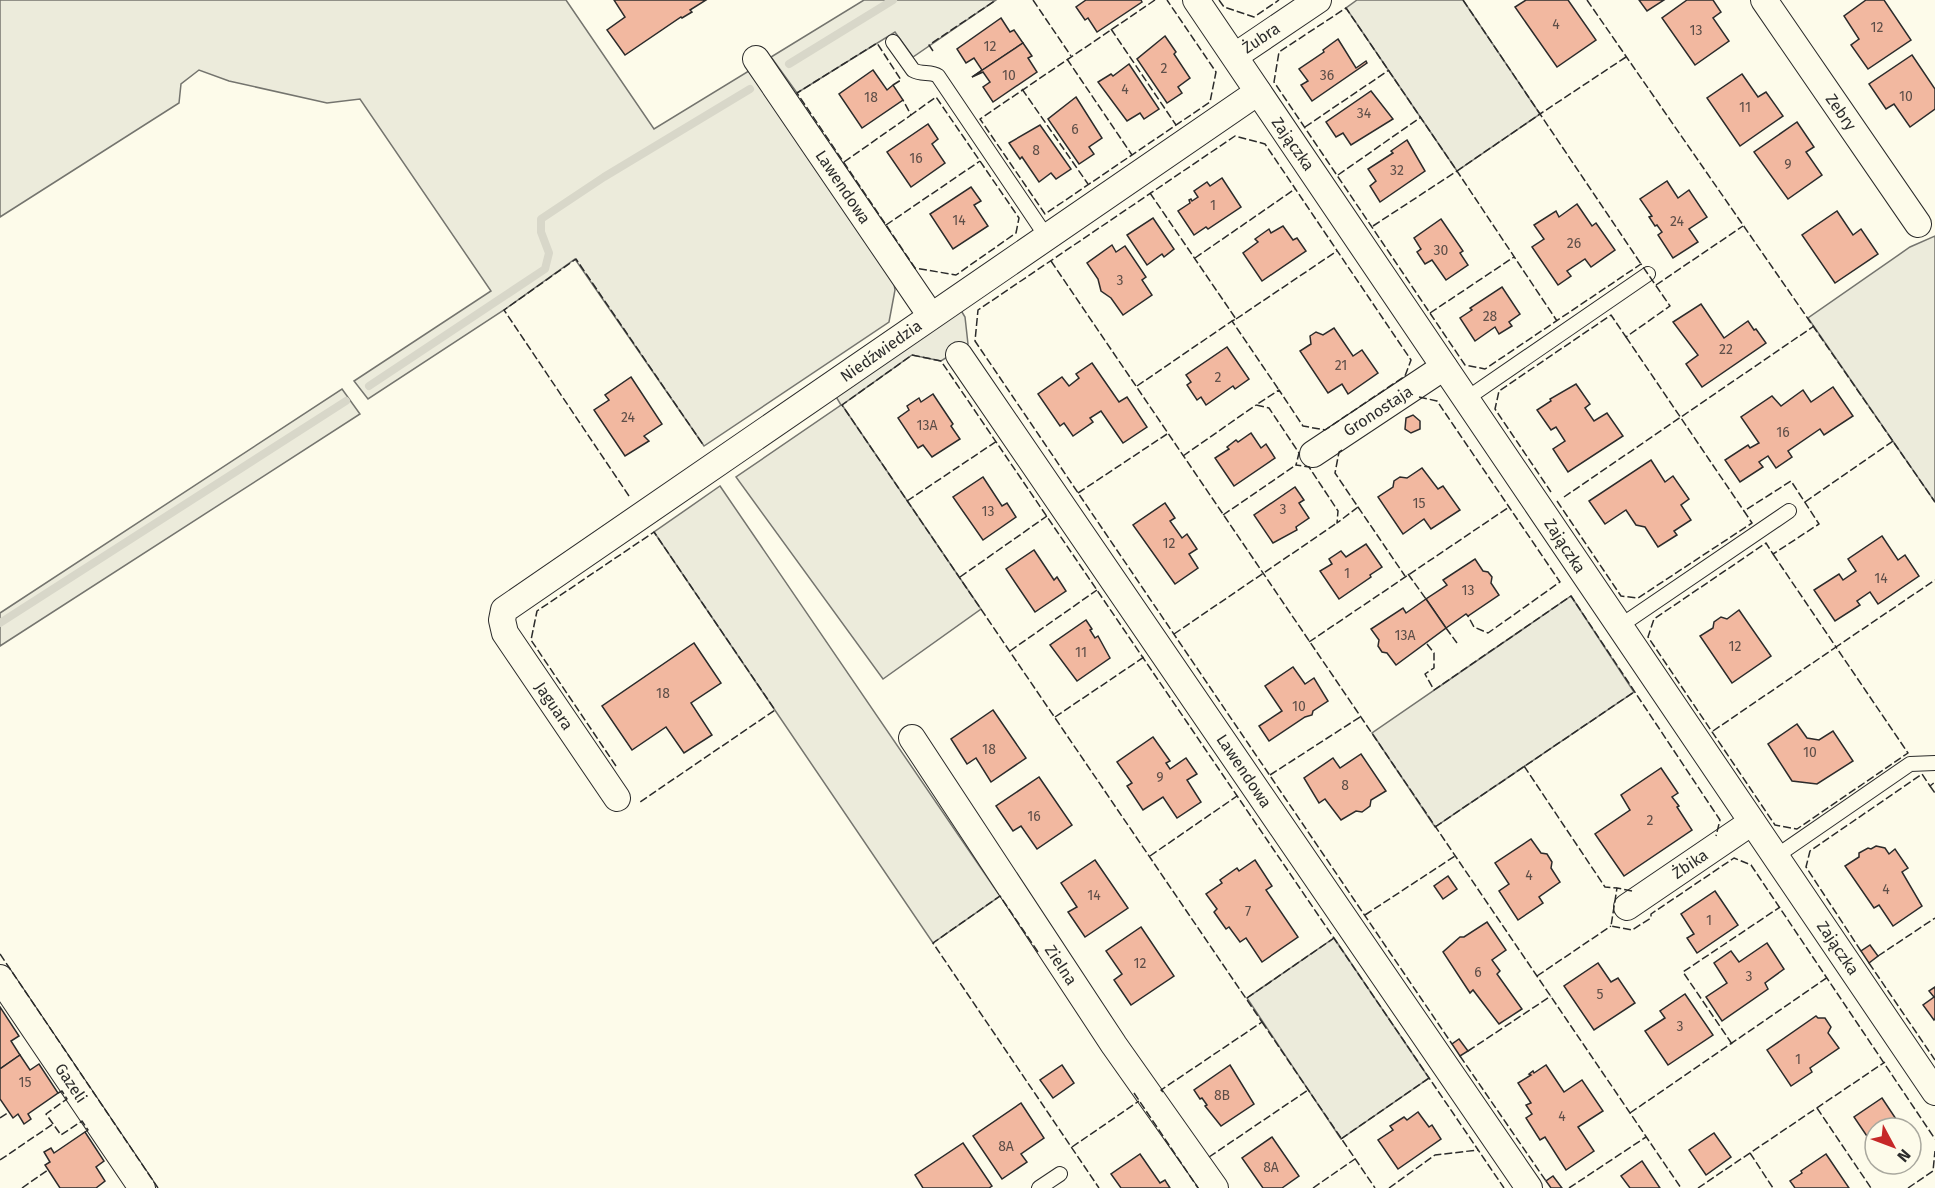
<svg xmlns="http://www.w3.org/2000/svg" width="1935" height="1188" viewBox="0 0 1935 1188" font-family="'Fira Sans',sans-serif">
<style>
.green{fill:#ecebdb;stroke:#74746e;stroke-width:1.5}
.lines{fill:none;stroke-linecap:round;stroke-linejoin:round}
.stream{stroke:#d8d7c9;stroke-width:8}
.building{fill:#f2b8a0;stroke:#2b2b2b;stroke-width:1.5}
.service-casing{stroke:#2b2b2b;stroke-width:16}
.minor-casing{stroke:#2b2b2b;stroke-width:28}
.service{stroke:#fdfbea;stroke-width:14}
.minor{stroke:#fdfbea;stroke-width:26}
.fence{stroke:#2b2b2b;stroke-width:1.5;stroke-dasharray:8 3;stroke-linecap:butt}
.labels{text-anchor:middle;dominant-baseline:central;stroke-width:4.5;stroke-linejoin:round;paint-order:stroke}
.number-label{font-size:14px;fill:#5d4e48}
.street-label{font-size:16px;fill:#2b2b2b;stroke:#fdfbea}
</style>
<rect width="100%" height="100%" fill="#fdfbea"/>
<g class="green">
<path d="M0,0H566L654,129L752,69L893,278L895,290L889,322L704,446L575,259L504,310L368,399L354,381L491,291L360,99L327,103L229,81L199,70L181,84L179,103L0,217Z"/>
<path d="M864,0H996L913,57L895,32L797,93L771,57Z"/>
<path d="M1357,0H1463L1540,114L1457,171L1346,8Z"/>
<path d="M1935,236V502L1808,318L1910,247Z"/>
<path d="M959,307L965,317L968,344L941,361L912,355L842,405L981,609L883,679L736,477L841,405L835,395Z"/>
<path d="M342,389L360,414L0,646V613Z"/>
<path d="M720,486L1000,896L933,943L654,532Z"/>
<path d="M1571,596L1634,692L1435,827L1372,733Z"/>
<path d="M1334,938L1429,1078L1341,1139L1247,998Z"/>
</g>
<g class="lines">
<g class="stream">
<path d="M789,64L893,0"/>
<path d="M369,386L545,269L549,253L541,232V219L604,177L750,89"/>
<path d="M0,623L346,401"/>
</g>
</g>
<g class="building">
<path d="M614,0H706L690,10L692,12L682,18L681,17L625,55L607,30L625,17Z"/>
<path d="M1086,0H1141L1142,2L1097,32L1088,18L1085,20L1076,7Z"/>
<path d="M1526,0H1568L1596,40L1557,67L1515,7Z"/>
<path d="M1639,0H1664L1647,11Z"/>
<path d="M1687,0H1713L1721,12L1713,18L1729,41L1695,65L1662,18Z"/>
<path d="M1866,0H1884L1911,40L1868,69L1851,45L1859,39L1844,16Z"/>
<path d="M1001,18L1010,32L1014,30L1023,43L972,77L982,70L974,58L966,63L957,49Z"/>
<path d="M1165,36L1176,52L1174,54L1190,78L1178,87L1182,93L1167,103L1137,59Z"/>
<path d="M1338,39L1356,68L1366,61L1367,63L1312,101L1301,85L1308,81L1299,69L1324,52L1323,50Z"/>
<path d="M1023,43L1032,56L1028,58L1037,72L993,102L983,87L990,82L983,72L972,77Z"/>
<path d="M1912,55L1935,89V109L1910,127L1894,104L1886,109L1869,84Z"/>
<path d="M1129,64L1159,109L1144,119L1140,113L1127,121L1098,82L1111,74L1113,76Z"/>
<path d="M873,70L887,90L893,85L903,100L862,128L839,94Z"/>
<path d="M1742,74L1758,97L1766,92L1783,116L1740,146L1707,98Z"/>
<path d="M1371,91L1393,119L1351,145L1343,133L1336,137L1326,122Z"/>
<path d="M1076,97L1102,138L1089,147L1094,154L1079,164L1048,119Z"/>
<path d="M1797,122L1814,147L1806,152L1822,175L1788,199L1754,152Z"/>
<path d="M928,124L938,139L932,144L945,163L911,187L887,152Z"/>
<path d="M1040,125L1071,169L1056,179L1051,173L1039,182L1022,157L1020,159L1009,143Z"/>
<path d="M1407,140L1425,171L1380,202L1370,186L1376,181L1368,169L1393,153L1391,151Z"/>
<path d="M1222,178L1241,207L1208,229L1206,227L1194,235L1178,211L1190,203L1189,200L1191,199L1192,201L1198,197L1194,191L1207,182L1210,186Z"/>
<path d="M1667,181L1678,198L1689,190L1707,217L1689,229L1698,242L1673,258L1658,235L1662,232L1657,225L1655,226L1649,217L1652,216L1640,199Z"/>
<path d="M971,187L981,201L974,205L988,226L953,249L930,214Z"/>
<path d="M1577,204L1592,226L1596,223L1615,250L1591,267L1585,259L1567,271L1571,276L1558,285L1532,247L1544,239L1534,225L1556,211L1559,217Z"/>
<path d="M1837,211L1853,235L1861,229L1878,254L1835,283L1802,235Z"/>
<path d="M1153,218L1174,249L1164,257L1162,254L1147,265L1127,235Z"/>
<path d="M1441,219L1463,251L1460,253L1468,265L1446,280L1432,260L1425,264L1417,252L1421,249L1414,238Z"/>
<path d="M1283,226L1293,240L1297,238L1306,251L1262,281L1243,253L1258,242L1255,239L1269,229L1271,233Z"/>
<path d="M1112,245L1116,252L1125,246L1146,277L1142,280L1152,295L1123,315L1111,298L1101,291L1098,279L1087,263Z"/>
<path d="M1502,287L1520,314L1509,322L1512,326L1499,334L1495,327L1475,341L1460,318L1472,310L1470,308Z"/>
<path d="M1701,304L1724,338L1748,321L1754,330L1756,329L1766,343L1702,387L1686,364L1698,355L1673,322Z"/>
<path d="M1334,328L1353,356L1362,350L1378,373L1348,394L1342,384L1328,393L1300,351L1311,344L1310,336L1316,332L1323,335Z"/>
<path d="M1227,347L1249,379L1235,389L1233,386L1206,405L1201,397L1197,400L1187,385L1191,382L1186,375Z"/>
<path d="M1092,363L1119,402L1127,397L1147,427L1123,443L1101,411L1090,418L1093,422L1073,436L1064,423L1060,426L1038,394L1062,377L1069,386L1079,378L1076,374Z"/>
<path d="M631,377L662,424L644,436L649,441L625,456L594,410L609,400L605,395Z"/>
<path d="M1576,384L1590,404L1585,408L1594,421L1607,413L1623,436L1568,472L1553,449L1565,441L1556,427L1551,430L1537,410L1551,401L1550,399Z"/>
<path d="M1833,387L1853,416L1824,435L1820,429L1788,451L1792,457L1776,468L1768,456L1759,462L1763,467L1740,482L1725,460L1748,445L1750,448L1759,443L1741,417L1772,396L1781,406L1803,390L1811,402Z"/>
<path d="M933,394L953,424L951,426L960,439L932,457L923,445L918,448L898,418L909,410L907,406L919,398L921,402Z"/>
<path d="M1413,415L1420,421V429L1411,433L1405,429L1406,418Z"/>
<path d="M1251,433L1261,448L1266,444L1275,458L1234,486L1215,458L1229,449L1227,447L1236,440L1238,442Z"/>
<path d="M1651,460L1665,482L1673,476L1689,499L1681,505L1691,520L1674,531L1677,535L1658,547L1645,527L1636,525L1626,510L1605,524L1589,501Z"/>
<path d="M1422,468L1438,489L1443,486L1460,510L1431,529L1424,519L1403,534L1378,497L1393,487L1394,481L1400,477L1407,478Z"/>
<path d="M983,477L1002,506L1007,503L1016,517L983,540L953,497Z"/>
<path d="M1295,487L1304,500L1299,503L1309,518L1296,527L1297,530L1273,543L1254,515Z"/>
<path d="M1165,503L1175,518L1170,521L1182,538L1187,534L1197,549L1189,554L1198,568L1175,584L1133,525Z"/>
<path d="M1882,536L1898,560L1905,555L1919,576L1878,604L1870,592L1857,601L1860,605L1835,621L1814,590L1839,574L1843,580L1856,571L1848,559Z"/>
<path d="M1366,544L1382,567L1370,575L1371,577L1339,599L1320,571L1332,564L1329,559L1341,551L1346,557Z"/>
<path d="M1034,550L1054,580L1057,577L1066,591L1035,612L1006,569Z"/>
<path d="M1475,559L1483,571L1488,572L1492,577L1491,583L1499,595L1468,616L1466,614L1446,628L1426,599L1447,585L1443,580Z"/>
<path d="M1426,599L1446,628L1396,665L1387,653L1382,652L1378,646L1379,640L1371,629L1403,608L1406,613Z"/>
<path d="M1739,610L1771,656L1732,683L1700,636L1713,628L1714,622L1721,617L1727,619Z"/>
<path d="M1086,620L1092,629L1090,630L1095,638L1098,636L1110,658L1077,681L1050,645Z"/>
<path d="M694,643L721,683L691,703L712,735L684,753L666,727L632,750L602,706Z"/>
<path d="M1293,667L1305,684L1314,678L1328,701L1313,711L1312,715L1305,717L1269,741L1259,726L1282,711L1265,686Z"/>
<path d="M993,710L1026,758L991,782L976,758L967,764L951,739Z"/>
<path d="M1797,724L1807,738L1819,740L1833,731L1853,761L1817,784L1792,781L1768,744Z"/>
<path d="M1153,737L1170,761L1166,763L1170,769L1186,758L1197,774L1187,780L1201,802L1177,818L1163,797L1143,810L1127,786L1132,783L1117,762Z"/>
<path d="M1361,754L1386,791L1371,800L1370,806L1362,812L1356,811L1341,820L1325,799L1319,803L1304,778L1333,758L1340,768Z"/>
<path d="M1661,768L1678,793L1672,797L1679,806L1677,807L1692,830L1624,876L1595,834L1630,810L1621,795Z"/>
<path d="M1039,777L1072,825L1037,849L1021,826L1013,831L996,806Z"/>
<path d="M1531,839L1541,853L1547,854L1552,862L1551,868L1560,882L1539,897L1543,903L1518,920L1499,891L1509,884L1495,863Z"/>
<path d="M1876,846L1885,848L1889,854L1895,849L1908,868L1902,872L1922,906L1893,926L1879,905L1874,908L1845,866L1859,857V853L1868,848L1871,849Z"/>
<path d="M1095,860L1128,908L1085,937L1068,912L1077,907L1061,883Z"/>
<path d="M1255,860L1272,886L1266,890L1298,937L1262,962L1246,938L1240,942L1229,927L1226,929L1214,912L1217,909L1206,894L1222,883L1220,880L1237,868L1239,871Z"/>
<path d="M1448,876L1457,889L1443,899L1434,886Z"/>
<path d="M1715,891L1738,925L1697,953L1687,938L1694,934L1681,914Z"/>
<path d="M1487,922L1506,950L1492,960L1500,971L1497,974L1522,1009L1499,1024L1473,990L1470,993L1443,952L1460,937H1464Z"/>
<path d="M1141,927L1174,976L1131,1005L1114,980L1122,974L1106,951Z"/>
<path d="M1767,943L1784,969L1765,983L1768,989L1722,1021L1706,997L1727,983L1714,963L1731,951L1739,962Z"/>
<path d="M1870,945L1878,956L1869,963L1861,951Z"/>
<path d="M1598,963L1611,982L1618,978L1635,1003L1594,1030L1564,986Z"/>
<path d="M1935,987V1019L1934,1020L1923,1005L1934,997L1929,991Z"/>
<path d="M1685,994L1713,1035L1668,1065L1645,1031L1665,1018L1660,1011Z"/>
<path d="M0,1007L19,1036L11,1041L20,1055L0,1069Z"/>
<path d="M1816,1016L1818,1018H1825L1831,1027L1828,1033L1839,1048L1810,1068L1812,1072L1791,1086L1767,1050Z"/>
<path d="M1459,1039L1468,1051L1460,1056L1452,1044Z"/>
<path d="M20,1055L30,1070L39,1064L58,1093L28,1114L31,1119L24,1124L18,1114L13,1118L0,1099V1069Z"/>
<path d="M1062,1065L1074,1083L1053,1098L1040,1080Z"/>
<path d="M1230,1065L1254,1104L1221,1126L1205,1106L1207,1105L1202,1098L1200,1099L1194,1090Z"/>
<path d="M1546,1065L1564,1092L1582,1080L1603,1111L1578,1127L1594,1151L1566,1170L1545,1137L1540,1140L1526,1118L1532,1114L1526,1105L1531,1103L1518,1083L1531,1075L1529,1074L1533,1071L1534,1073Z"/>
<path d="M1882,1098L1902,1128H1875V1148L1854,1117Z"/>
<path d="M1021,1103L1044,1138L1021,1154L1027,1162L1002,1179L973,1136Z"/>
<path d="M1418,1112L1429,1127L1432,1125L1441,1139L1398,1169L1378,1140L1393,1130L1390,1126L1404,1117L1407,1120Z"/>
<path d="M85,1132L104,1161L96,1167L105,1181L96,1188H60L45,1165L50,1162L44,1152L51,1148L54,1153Z"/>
<path d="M1714,1133L1731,1157L1706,1175L1689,1150Z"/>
<path d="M1272,1137L1299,1176L1282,1188H1263L1242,1158Z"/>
<path d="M963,1143L992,1186L989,1188H923L915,1175Z"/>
<path d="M1140,1154L1160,1183L1165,1180L1170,1188H1121L1111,1174Z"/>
<path d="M1826,1154L1849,1188H1795L1790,1181L1802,1173L1801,1171Z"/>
<path d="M1642,1161L1660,1188H1630L1621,1176Z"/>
<path d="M1553,1176L1562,1188H1551L1546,1181Z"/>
</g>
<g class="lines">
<defs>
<g id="service">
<path d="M893,42L913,70C921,75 931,71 938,76L1046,236"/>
<path d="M1466,399L1648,274"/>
<path d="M1620,626L1789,511"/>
<path d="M1775,857L1910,764L1935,763"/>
<path d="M1039,1188L1060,1174"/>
</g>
<g id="minor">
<path d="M1196,0L1935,1092"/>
<path d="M1764,0L1918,224"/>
<path d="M1235,56L1318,0"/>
<path d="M756,59L931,316"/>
<path d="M959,355L1529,1188"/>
<path d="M1313,454L1444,367"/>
<path d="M912,738L1114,1045L1215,1188"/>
<path d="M617,798L505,633L502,620L504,610L1258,92"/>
<path d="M1627,907L1752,822"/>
<path d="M0,978L142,1188"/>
</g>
</defs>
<use href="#service" class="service-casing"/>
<use href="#minor" class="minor-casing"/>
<use href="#service" class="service"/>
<use href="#minor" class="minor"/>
<g class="fence">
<path d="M1033,0L1071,56"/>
<path d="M1155,0L980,119L1045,214L1210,102L1216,72L1167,0"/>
<path d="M1219,0L1224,7L1254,17L1279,0"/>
<path d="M1463,0L1540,114L1457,171L1346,8L1279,52L1274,82L1465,365L1485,369L1641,264L1670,306L1626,337L1611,315L1499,391L1495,409L1551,492"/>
<path d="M1587,0L1935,502"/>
<path d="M1111,29L1176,125"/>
<path d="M933,51L929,45L996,0"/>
<path d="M1626,57L1540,114L1641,264"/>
<path d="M1067,59L1132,155"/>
<path d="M893,85L901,80L877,43L797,93L915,268L956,275L1016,233L1019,218L936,97L911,115L903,100"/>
<path d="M1022,89L1088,184"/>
<path d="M1305,127L1389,70"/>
<path d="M844,162L911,115"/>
<path d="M1338,175L1421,117"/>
<path d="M1150,193L1236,319L1232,321L1279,390"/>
<path d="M886,225L980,161"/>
<path d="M1373,226L1457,171L1557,321"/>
<path d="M1195,258L1295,189"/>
<path d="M1051,261L1681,1188"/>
<path d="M1656,285L1743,226"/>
<path d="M1430,313L1514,257"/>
<path d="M1236,319L1337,251"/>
<path d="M1626,337L1744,511"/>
<path d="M1137,386L1232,321"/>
<path d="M1419,397L1437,401L1560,582L1488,633L1474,627L1468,616"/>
<path d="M1342,450L1339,452L1335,473L1358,507L1337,523L1338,511L1309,467L1296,465L1299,453L1269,408L1256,405L1279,390L1303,426L1325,430L1405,376L1411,360L1265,144L1235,136L978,310L975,341L1452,1044"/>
<path d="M1183,456L1256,405"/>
<path d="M1078,493L1167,434"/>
<path d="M629,496L504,310L576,259L704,446"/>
<path d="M1564,497L1814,326"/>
<path d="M907,501L997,441"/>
<path d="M1557,501L1621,596L1638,598L1752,523L1744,511L1791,481L1819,524L1773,554L1766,543L1654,619L1648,637L1775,825L1797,829L1908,753L1836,647L1935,580"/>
<path d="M1805,502L1893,441"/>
<path d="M1358,507L1405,576"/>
<path d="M1223,515L1296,465"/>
<path d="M1408,574L1426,599"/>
<path d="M960,577L1047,516"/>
<path d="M1446,628L1457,643"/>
<path d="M1174,634L1337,523"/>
<path d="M1309,642L1509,507"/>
<path d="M1427,644L1434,653V668L1425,674L1434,690L1571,596L1720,820L1716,836"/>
<path d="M1010,651L1097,590"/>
<path d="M1055,717L1144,657"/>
<path d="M1713,731L1836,647L1773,554"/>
<path d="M616,766L531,640L537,611L654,532L775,710L640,802"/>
<path d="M1524,766L1605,887L1617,888"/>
<path d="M1270,775L1360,717"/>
<path d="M1930,786L1935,793"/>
<path d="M1435,827L1634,692"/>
<path d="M1150,856L1237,796"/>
<path d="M1632,891L1617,888L1611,926L1632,930L1651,918V914L1734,858L1751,865L1935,1139"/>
<path d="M1365,915L1455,856"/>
<path d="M1861,951L1806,867L1810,851L1922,774L1930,786L1935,782"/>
<path d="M1038,952L1000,896L933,943L1099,1188"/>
<path d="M0,954L158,1188"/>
<path d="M1878,956L1935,918"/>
<path d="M1869,963L1935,1060"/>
<path d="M1537,976L1611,926"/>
<path d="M1247,998L1334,938"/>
<path d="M1262,1022L1375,1188"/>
<path d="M1732,1044L1683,972L1780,907"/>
<path d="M1468,1051L1551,996"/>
<path d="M1460,1056L1546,1181"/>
<path d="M1163,1092L1161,1090L1262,1022L842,405L912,355L941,361L1504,1188"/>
<path d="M58,1093L62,1091L67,1099L46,1114L61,1135L82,1121L88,1130L85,1132"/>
<path d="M1134,1093L1198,1188"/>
<path d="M1817,1108L1871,1188"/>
<path d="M1630,1113L1828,977"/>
<path d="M0,1118L9,1112"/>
<path d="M1341,1139L1429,1078"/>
<path d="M1072,1147L1139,1101"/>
<path d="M1750,1153L1773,1188"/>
<path d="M1209,1157L1308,1090"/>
<path d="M0,1160L53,1124"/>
<path d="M22,1188L48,1170"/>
<path d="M1313,1188L1355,1159"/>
<path d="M1389,1188L1435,1155L1478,1150"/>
<path d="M1569,1188L1646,1137"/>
<path d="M1698,1188L1885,1062"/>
<path d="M1908,1188L1933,1171L1935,1151"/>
</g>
</g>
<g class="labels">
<g class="number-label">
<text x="1556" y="24">4</text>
<text x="1877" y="27">12</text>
<text x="1696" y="30">13</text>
<text x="990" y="46">12</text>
<text x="1164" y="68">2</text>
<text x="1009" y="75">10</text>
<text x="1327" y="75">36</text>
<text x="1125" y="89">4</text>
<text x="1906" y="96">10</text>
<text x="871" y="97">18</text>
<text x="1745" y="107">11</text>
<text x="1364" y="113">34</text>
<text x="1075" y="129">6</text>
<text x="1036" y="150">8</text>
<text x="916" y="158">16</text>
<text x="1788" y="164">9</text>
<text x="1397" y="170">32</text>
<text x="1213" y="205">1</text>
<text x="959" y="220">14</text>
<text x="1677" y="221">24</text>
<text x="1574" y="243">26</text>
<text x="1441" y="250">30</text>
<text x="1120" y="280">3</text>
<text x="1490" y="316">28</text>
<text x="1726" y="349">22</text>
<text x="1341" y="365">21</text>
<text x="1218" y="377">2</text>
<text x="628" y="417">24</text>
<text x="927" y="425">13A</text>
<text x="1783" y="432">16</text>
<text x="1419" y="503">15</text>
<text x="1283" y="509">3</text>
<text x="988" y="511">13</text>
<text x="1169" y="543">12</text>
<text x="1347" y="573">1</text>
<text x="1881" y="578">14</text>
<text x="1468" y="590">13</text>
<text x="1405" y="635">13A</text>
<text x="1735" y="646">12</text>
<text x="1081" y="652">11</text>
<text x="663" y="693">18</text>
<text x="1299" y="706">10</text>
<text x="989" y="749">18</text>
<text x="1810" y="752">10</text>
<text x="1160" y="777">9</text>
<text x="1345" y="785">8</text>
<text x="1034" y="816">16</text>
<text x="1650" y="820">2</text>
<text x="1529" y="875">4</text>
<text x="1886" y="889">4</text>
<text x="1094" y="895">14</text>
<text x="1248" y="911">7</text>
<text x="1709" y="920">1</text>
<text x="1140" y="963">12</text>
<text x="1478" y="972">6</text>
<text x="1749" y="976">3</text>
<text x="1600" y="994">5</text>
<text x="1680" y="1026">3</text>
<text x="1798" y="1059">1</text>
<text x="25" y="1082">15</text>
<text x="1222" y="1095">8B</text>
<text x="1562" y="1116">4</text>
<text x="1006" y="1146">8A</text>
<text x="1271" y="1167">8A</text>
</g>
<g class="street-label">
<text transform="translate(1261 38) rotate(-34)">Żubra</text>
<text transform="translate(1841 112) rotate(55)">Zebry</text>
<text transform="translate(1293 144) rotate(55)">Zajączka</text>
<text transform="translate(843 187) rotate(56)">Lawendowa</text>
<text transform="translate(881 351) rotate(-35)">Niedźwiedzia</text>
<text transform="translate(1378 411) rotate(-33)">Gronostaja</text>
<text transform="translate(1565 546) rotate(57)">Zajączka</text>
<text transform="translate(554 706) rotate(56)">Jaguara</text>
<text transform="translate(1244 771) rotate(56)">Lawendowa</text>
<text transform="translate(1690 864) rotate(-34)">Żbika</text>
<text transform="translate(1838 948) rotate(56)">Zajączka</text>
<text transform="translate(1061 965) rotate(57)">Zielna</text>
<text transform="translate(71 1083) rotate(56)">Gazeli</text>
</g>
</g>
<g transform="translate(1893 1146) rotate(131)"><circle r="28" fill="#fdfbea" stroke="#a9a89e" stroke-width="1.5"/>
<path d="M0-4.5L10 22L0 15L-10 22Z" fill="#c62828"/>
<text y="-9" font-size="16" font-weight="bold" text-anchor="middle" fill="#2b2b2b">N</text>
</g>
</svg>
